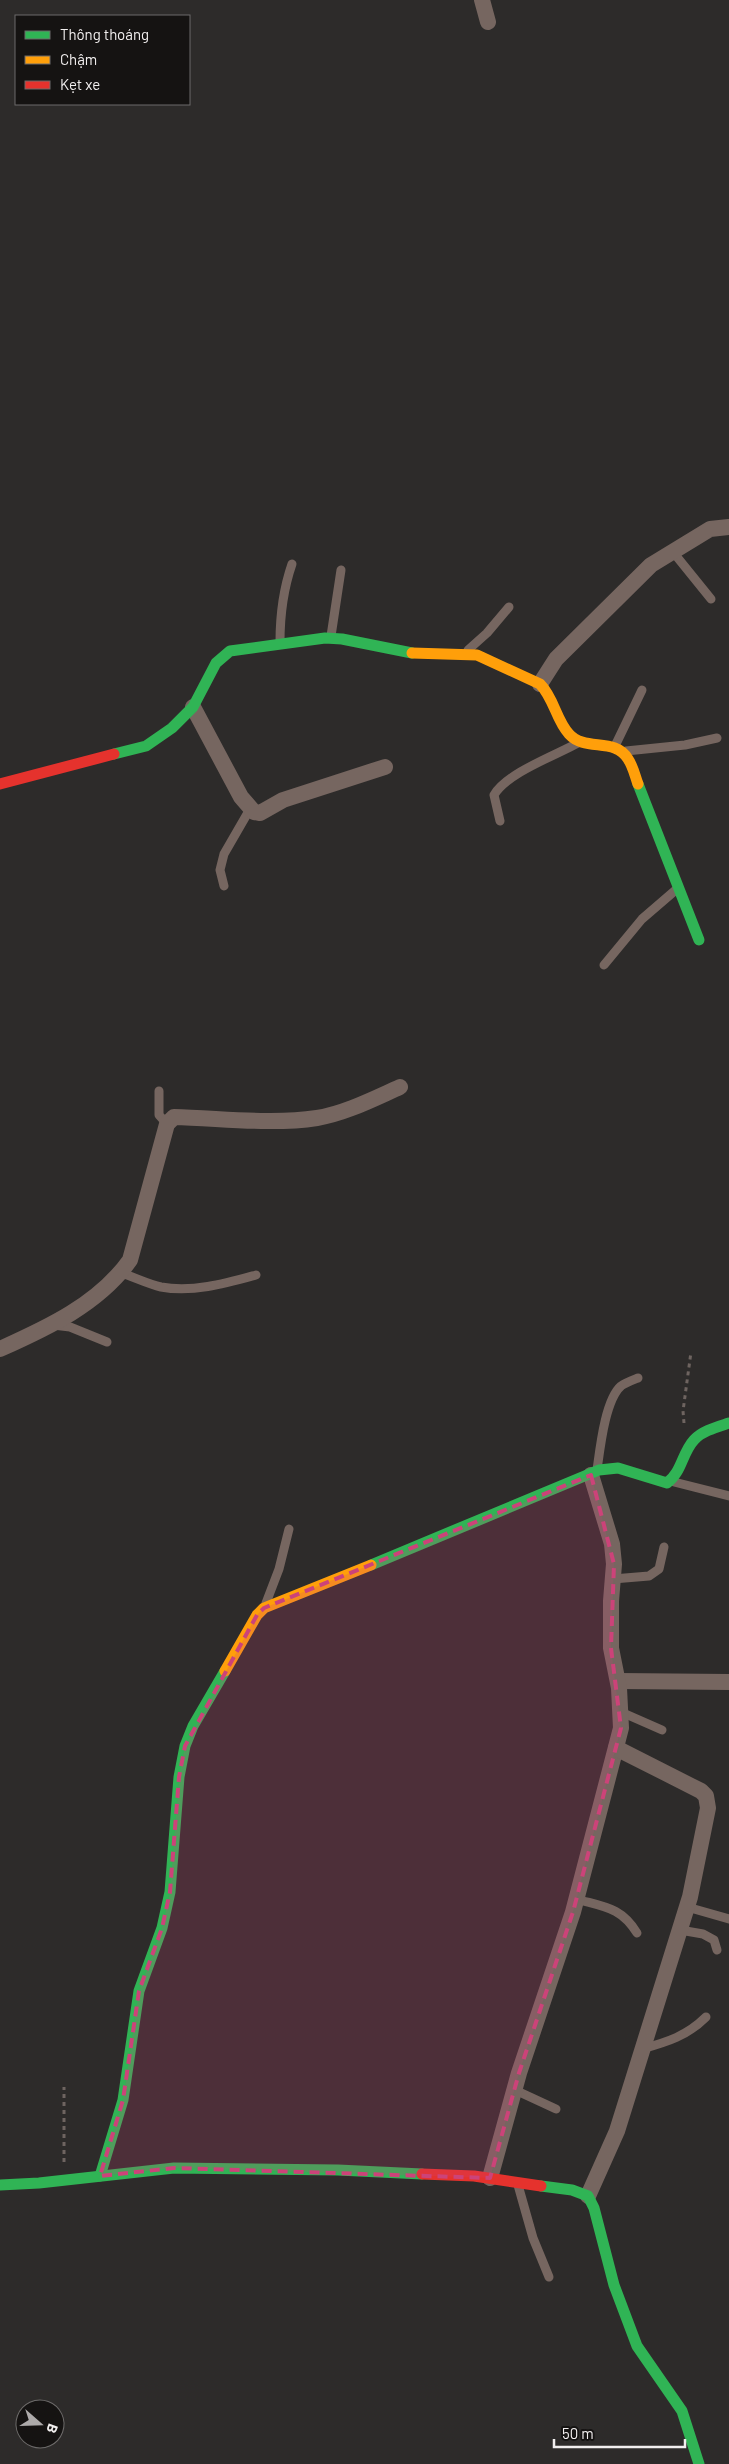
<svg xmlns="http://www.w3.org/2000/svg" width="729" height="2464" viewBox="0 0 729 2464" font-family="Barlow,sans-serif">
<style>
.lines{fill:none;stroke-linecap:round;stroke-linejoin:round}
.path{stroke:#6e6460;stroke-width:3;stroke-dasharray:4 4;stroke-linecap:butt}
.lane{stroke:#766660;stroke-width:9}
.street{stroke:#766660;stroke-width:16}
.fast{stroke:#30b455;stroke-width:11}
.slow{stroke:#ff9f0a;stroke-width:11}
.jam{stroke:#e5322d;stroke-width:11}
.marked{fill:#cc4379;fill-opacity:0.2;stroke:#cc4379;stroke-width:4;stroke-dasharray:10 6;stroke-linejoin:round}
</style>
<rect width="100%" height="100%" fill="#2d2b2a"/>
<g class="lines">
<g class="path">
<path d="M684,1423L683,1411L691,1352"/>
<path d="M64,2162V2087"/>
</g>
<g class="lane">
<path d="M673,552L711,599"/>
<path d="M331,636L341,570"/>
<path d="M280,642C280,614 283,590 292,564"/>
<path d="M468,650L487,633L509,607"/>
<path d="M615,746L642,690"/>
<path d="M626,751L685,745L717,738"/>
<path d="M500,821L494,795C507,773 554,756 578,743"/>
<path d="M224,886L220,870L224,854L250,809"/>
<path d="M604,965L642,919L678,888"/>
<path d="M159,1091V1115L167,1124"/>
<path d="M121,1273C134,1277 148,1284 161,1287C193,1293 227,1283 256,1275"/>
<path d="M53,1325L70,1327L107,1342"/>
<path d="M597,1470C600,1449 605,1400 621,1386C625,1383 633,1380 638,1378"/>
<path d="M674,1482L729,1496"/>
<path d="M613,1579L649,1576L659,1569L664,1547"/>
<path d="M266,1603L279,1569L289,1529"/>
<path d="M621,1712L662,1730"/>
<path d="M576,1899C604,1907 621,1907 637,1933"/>
<path d="M687,1907L729,1919"/>
<path d="M680,1930L703,1934L714,1940L717,1950"/>
<path d="M642,2049C667,2042 687,2036 706,2017"/>
<path d="M515,2090L556,2109"/>
<path d="M518,2185L533,2238L549,2277"/>
</g>
<g class="street">
<path d="M482,0L488,22"/>
<path d="M540,684L556,659L651,565L710,529L729,527"/>
<path d="M193,707L241,797L254,812L260,813L283,800L385,767"/>
<path d="M0,1349C47,1328 99,1304 130,1260L167,1124L174,1117C220,1118 271,1125 317,1118C346,1113 373,1099 400,1087"/>
<path d="M618,1681L729,1682"/>
<path d="M490,2178L519,2073L573,1912L621,1728L619,1688L611,1648V1601L614,1564L612,1544L591,1475"/>
<path d="M588,2196L617,2131L690,1897L708,1808L706,1796L701,1791L616,1748"/>
</g>
<g class="fast">
<path d="M114,754L146,746L172,728L193,707L216,663L230,651L325,638L342,639L412,653"/>
<path d="M638,784L699,940"/>
<path d="M371,1565L599,1470L618,1468L667,1483C682,1472 682,1453 694,1440C702,1431 717,1427 729,1423"/>
<path d="M100,2176L123,2100L139,1991L162,1928L170,1892L179,1777L185,1746L193,1726L225,1671"/>
<path d="M0,2185L39,2183L174,2168L338,2170L422,2174"/>
<path d="M541,2186L572,2190L588,2196L594,2208L614,2285L637,2346L682,2411L699,2464"/>
</g>
<g class="slow">
<path d="M412,653L477,655L540,684C554,698 556,720 569,734C585,752 615,737 628,759C633,766 635,776 638,784"/>
<path d="M225,1671L257,1615L264,1608L371,1565"/>
</g>
<g class="jam">
<path d="M0,784L114,754"/>
<path d="M422,2174L474,2176L541,2186"/>
</g>
</g>
<path class="marked" d="M591,1475L614,1564L611,1648L621,1728L573,1912L519,2073L490,2178L174,2168L100,2176L123,2100L139,1991L162,1928L170,1892L179,1777L185,1746L257,1615L264,1608Z"/>
<rect x="15" y="15" width="175" height="90" fill="#151312" stroke="#6d6b6a"/>
<rect x="25" y="31" width="25" height="8" fill="#30b455" stroke="#6d6b6a"/>
<text x="60" y="40" font-size="15" fill="#f2efef">Thông thoáng</text>
<rect x="25" y="56" width="25" height="8" fill="#ff9f0a" stroke="#6d6b6a"/>
<text x="60" y="65" font-size="15" fill="#f2efef">Chậm</text>
<rect x="25" y="81" width="25" height="8" fill="#e5322d" stroke="#6d6b6a"/>
<text x="60" y="90" font-size="15" fill="#f2efef">Kẹt xe</text>
<g transform="translate(40 2424) rotate(110)"><circle r="24" fill="#151312" stroke="#6d6b6a"/>
<path d="M0-4L9 19L0 12L-9 19Z" fill="#adaaaa"/>
<text y="-8" font-size="14" font-weight="bold" text-anchor="middle" fill="#f2efef">B</text>
</g>
<path d="M554 2439v8h131v-8" fill="none" stroke="#f2efef" stroke-width="2.5"/>
<text x="562" y="2439" font-size="15" fill="#f2efef" stroke="#151312" stroke-width="4" paint-order="stroke">50 m</text>
</svg>
